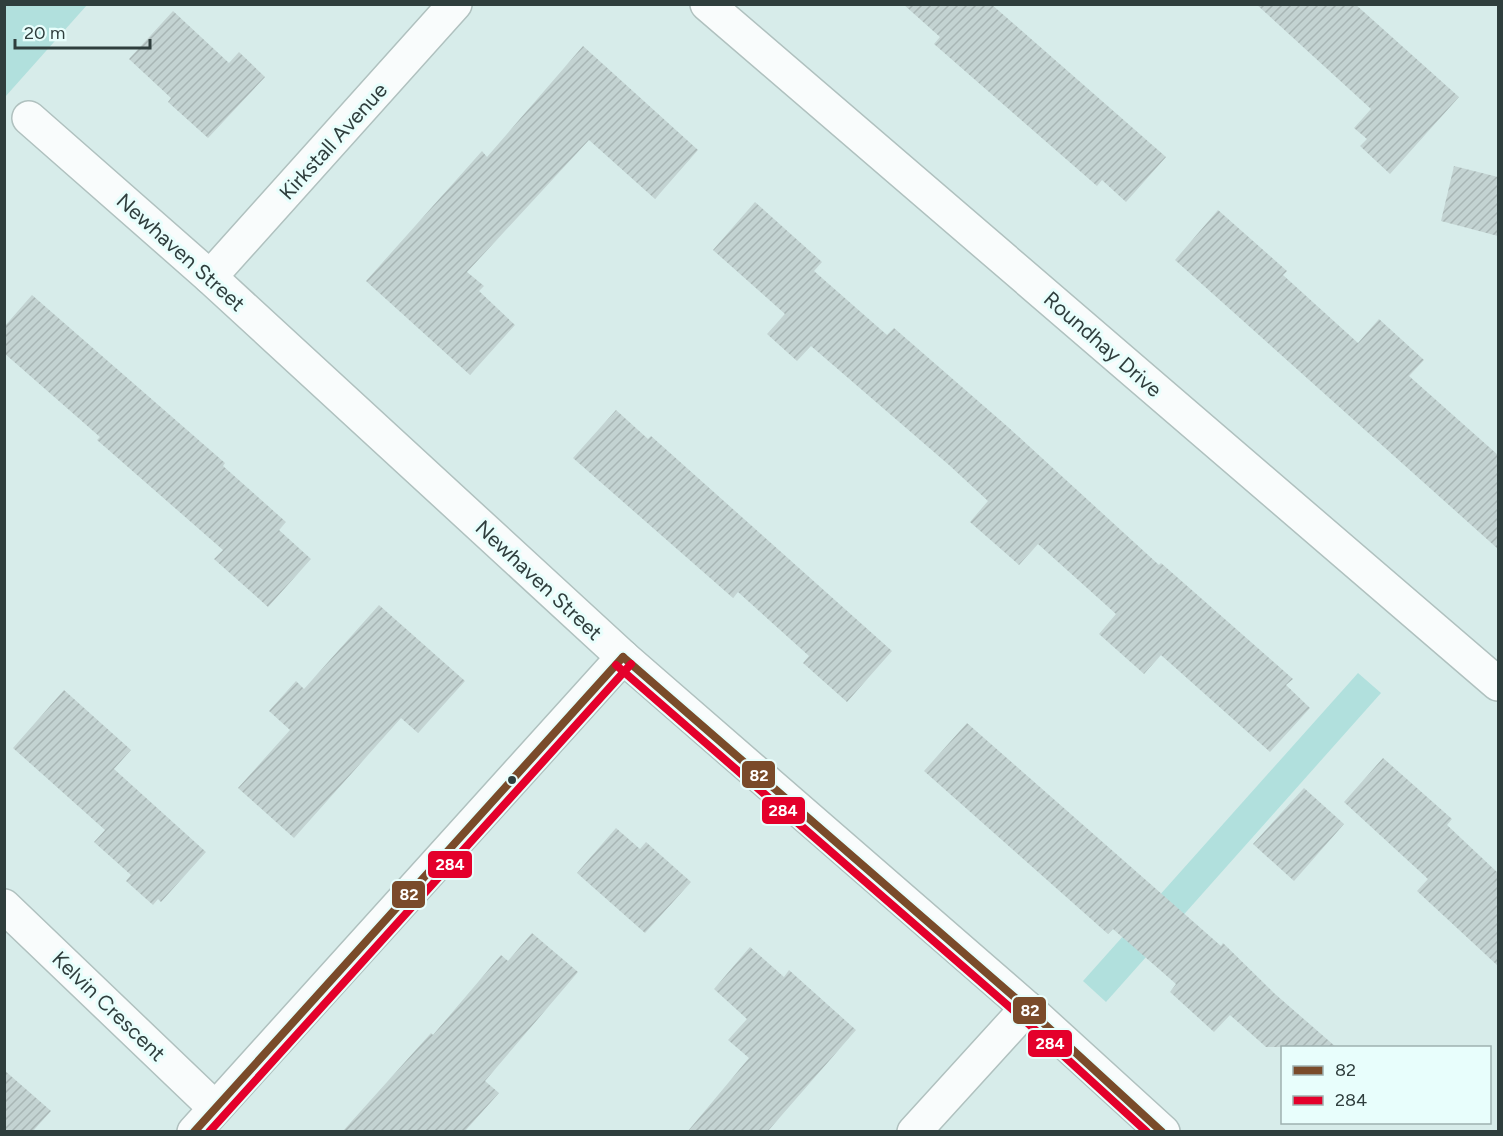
<svg xmlns="http://www.w3.org/2000/svg" width="1503" height="1136" viewBox="0 0 1503 1136" font-family="Figtree,sans-serif">
<style>
.green{fill:#b1e0dd}
.building{fill:url(#building-hatch)}
.lines{fill:none;stroke-linecap:round;stroke-linejoin:round}
.minor-casing{stroke:#b0c1bf;stroke-width:36}
.tertiary-casing{stroke:#b0c1bf;stroke-width:36}
.minor{stroke:#f9fcfc;stroke-width:33}
.tertiary{stroke:#f9fcfc;stroke-width:33}
.bus-1-casing{stroke:#e8fefc;stroke-width:12}
.bus-2-casing{stroke:#e8fefc;stroke-width:12}
.bus-1{stroke:#7a4b2a;stroke-width:8}
.bus-2{stroke:#e4002b;stroke-width:8}
.bus-dot{fill:#2f3e3d;stroke:#e8fefc;stroke-width:2}
.labels{text-anchor:middle;dominant-baseline:central;stroke-width:6;stroke-linejoin:round;paint-order:stroke}
.street-label{font-size:21px;fill:#2f3e3d;stroke:#e8fefc}
.line-badge{stroke:#e8fefc;stroke-width:2}
.badge-label{font-size:16px;text-anchor:middle;font-weight:bold;fill:#fff}
</style>
<defs>
<pattern id="building-hatch" width="6" height="6" patternUnits="userSpaceOnUse" patternTransform="scale(1.5)"><rect width="6" height="6" fill="#c3d3d2"/><path d="M-1 1l2-2M0 6l6-6M5 7l2-2" fill="none" stroke="#a8b6b5"/></pattern>
</defs>
<rect width="100%" height="100%" fill="#d7ecea"/>
<g class="green">
<path d="M5,4L87,5L5,97L4,5Z"/>
<path d="M1358,673L1381,693L1106,1002L1083,981Z"/>
</g>
<g class="building">
<path d="M903,4H991L1166,157L1126,202L1102,180L1097,186L934,44L940,37Z"/>
<path d="M1256,4H1355L1459,97L1390,174L1360,146L1367,139L1354,128L1371,109Z"/>
<path d="M173,11L229,63L239,52L265,77L208,138L168,102L171,98L129,59Z"/>
<path d="M583,46L698,150L655,199L589,140L467,272L484,286L479,291L515,325L470,375L366,281L482,151L487,157Z"/>
<path d="M1454,166L1498,177V236L1441,221Z"/>
<path d="M755,202L822,262L814,271L887,335L894,328L1008,427L1159,565L1161,563L1293,679L1286,685L1310,708L1270,752L1161,655L1144,674L1099,634L1116,614L1038,544L1019,565L970,522L988,501L949,465L811,346L797,361L767,334L785,314L713,250Z"/>
<path d="M1218,210L1287,271L1283,275L1358,343L1379,319L1424,360L1409,376L1498,455V549L1175,260Z"/>
<path d="M32,295L225,463L223,466L286,522L279,530L311,559L268,607L214,559L223,550L97,440L100,437L4,353V327Z"/>
<path d="M616,410L648,439L651,436L892,651L847,702L803,663L809,656L738,592L733,598L573,458Z"/>
<path d="M379,605L465,681L418,733L401,718L294,838L238,788L290,730L269,711L296,681L304,689Z"/>
<path d="M64,690L131,750L114,769L206,852L161,902L158,899L153,905L126,881L131,875L94,842L105,830L13,748Z"/>
<path d="M967,723L1221,946L1223,943L1275,994L1336,1047H1266L1230,1015L1214,1032L1170,992L1176,984L1113,929L1108,934L924,771Z"/>
<path d="M1383,758L1452,819L1447,825L1498,873V966L1417,891L1428,879L1344,802Z"/>
<path d="M1304,788L1344,824L1294,881L1253,844Z"/>
<path d="M616,828L640,849L646,842L691,882L645,933L577,873Z"/>
<path d="M532,933L578,972L485,1081L499,1093L465,1131H343L431,1033L433,1035L501,955L508,961Z"/>
<path d="M750,947L784,977L789,970L856,1030L768,1131H688L749,1058L728,1040L747,1019L714,989Z"/>
<path d="M4,1070L51,1111L33,1131H4Z"/>
</g>
<g class="lines">
<defs>
<g id="minor">
<path d="M707,4L1498,684"/>
<path d="M29,118L210,277L623,657"/>
<path d="M210,277L455,4"/>
<path d="M4,906L214,1107"/>
<path d="M914,1132L1027,1008"/>
</g>
<path id="tertiary" d="M194,1132L623,657L1027,1008L1163,1132"/>
</defs>
<use href="#minor" class="minor-casing"/>
<use href="#tertiary" class="tertiary-casing"/>
<use href="#minor" class="minor"/>
<use href="#tertiary" class="tertiary"/>
<defs>
<g id="bus-1">
<path d="M623,657L1027,1008L1162,1132"/>
<path d="M194,1132L623,657"/>
</g>
<g id="bus-2">
<path d="M616,665L1020,1016L1147,1132"/>
<path d="M209,1132L631,664"/>
</g>
</defs>
<use href="#bus-1" class="bus-1-casing"/>
<use href="#bus-2" class="bus-2-casing"/>
<use href="#bus-1" class="bus-1"/>
<use href="#bus-2" class="bus-2"/>
</g>
<circle class="bus-dot" cx="512" cy="780" r="5"/>
<g class="labels">
<g class="street-label">
<text transform="translate(333 141) rotate(-48)">Kirkstall Avenue</text>
<text transform="translate(181 252) rotate(42)">Newhaven Street</text>
<text transform="translate(1103 344) rotate(41)">Roundhay Drive</text>
<text transform="translate(539 580) rotate(43)">Newhaven Street</text>
<text transform="translate(109 1006) rotate(44)">Kelvin Crescent</text>
</g>
</g>
<g class="line-badge">
<rect x="741" y="760" width="35" height="29" rx="6" fill="#7a4b2a"/>
<rect x="761" y="796" width="45" height="29" rx="6" fill="#e4002b"/>
<rect x="427" y="850" width="46" height="29" rx="6" fill="#e4002b"/>
<rect x="391" y="880" width="35" height="29" rx="6" fill="#7a4b2a"/>
<rect x="1012" y="996" width="35" height="29" rx="6" fill="#7a4b2a"/>
<rect x="1027" y="1029" width="46" height="29" rx="6" fill="#e4002b"/>
</g>
<g class="badge-label">
<text x="759" y="781">82</text>
<text x="783" y="816">284</text>
<text x="450" y="870">284</text>
<text x="409" y="900">82</text>
<text x="1030" y="1016">82</text>
<text x="1050" y="1049">284</text>
</g>
<rect width="1503" height="1136" fill="none" stroke="#2f3e3d" stroke-width="12"/>
<rect x="1281" y="1046" width="210" height="78" fill="#e8fefc" stroke="#9eb1b0" stroke-width="1.5"/>
<rect x="1293" y="1066" width="30" height="9" fill="#7a4b2a" stroke="#9eb1b0" stroke-width="1.5"/>
<text x="1335" y="1076" font-size="18" fill="#2f3e3d">82</text>
<rect x="1293" y="1096" width="30" height="9" fill="#e4002b" stroke="#9eb1b0" stroke-width="1.5"/>
<text x="1335" y="1106" font-size="18" fill="#2f3e3d">284</text>
<path d="M15 39v9h135v-9" fill="none" stroke="#2f3e3d" stroke-width="3"/>
<text x="24" y="39" font-size="18" fill="#2f3e3d" stroke="#e8fefc" stroke-width="4.5" paint-order="stroke">20 m</text>
</svg>
